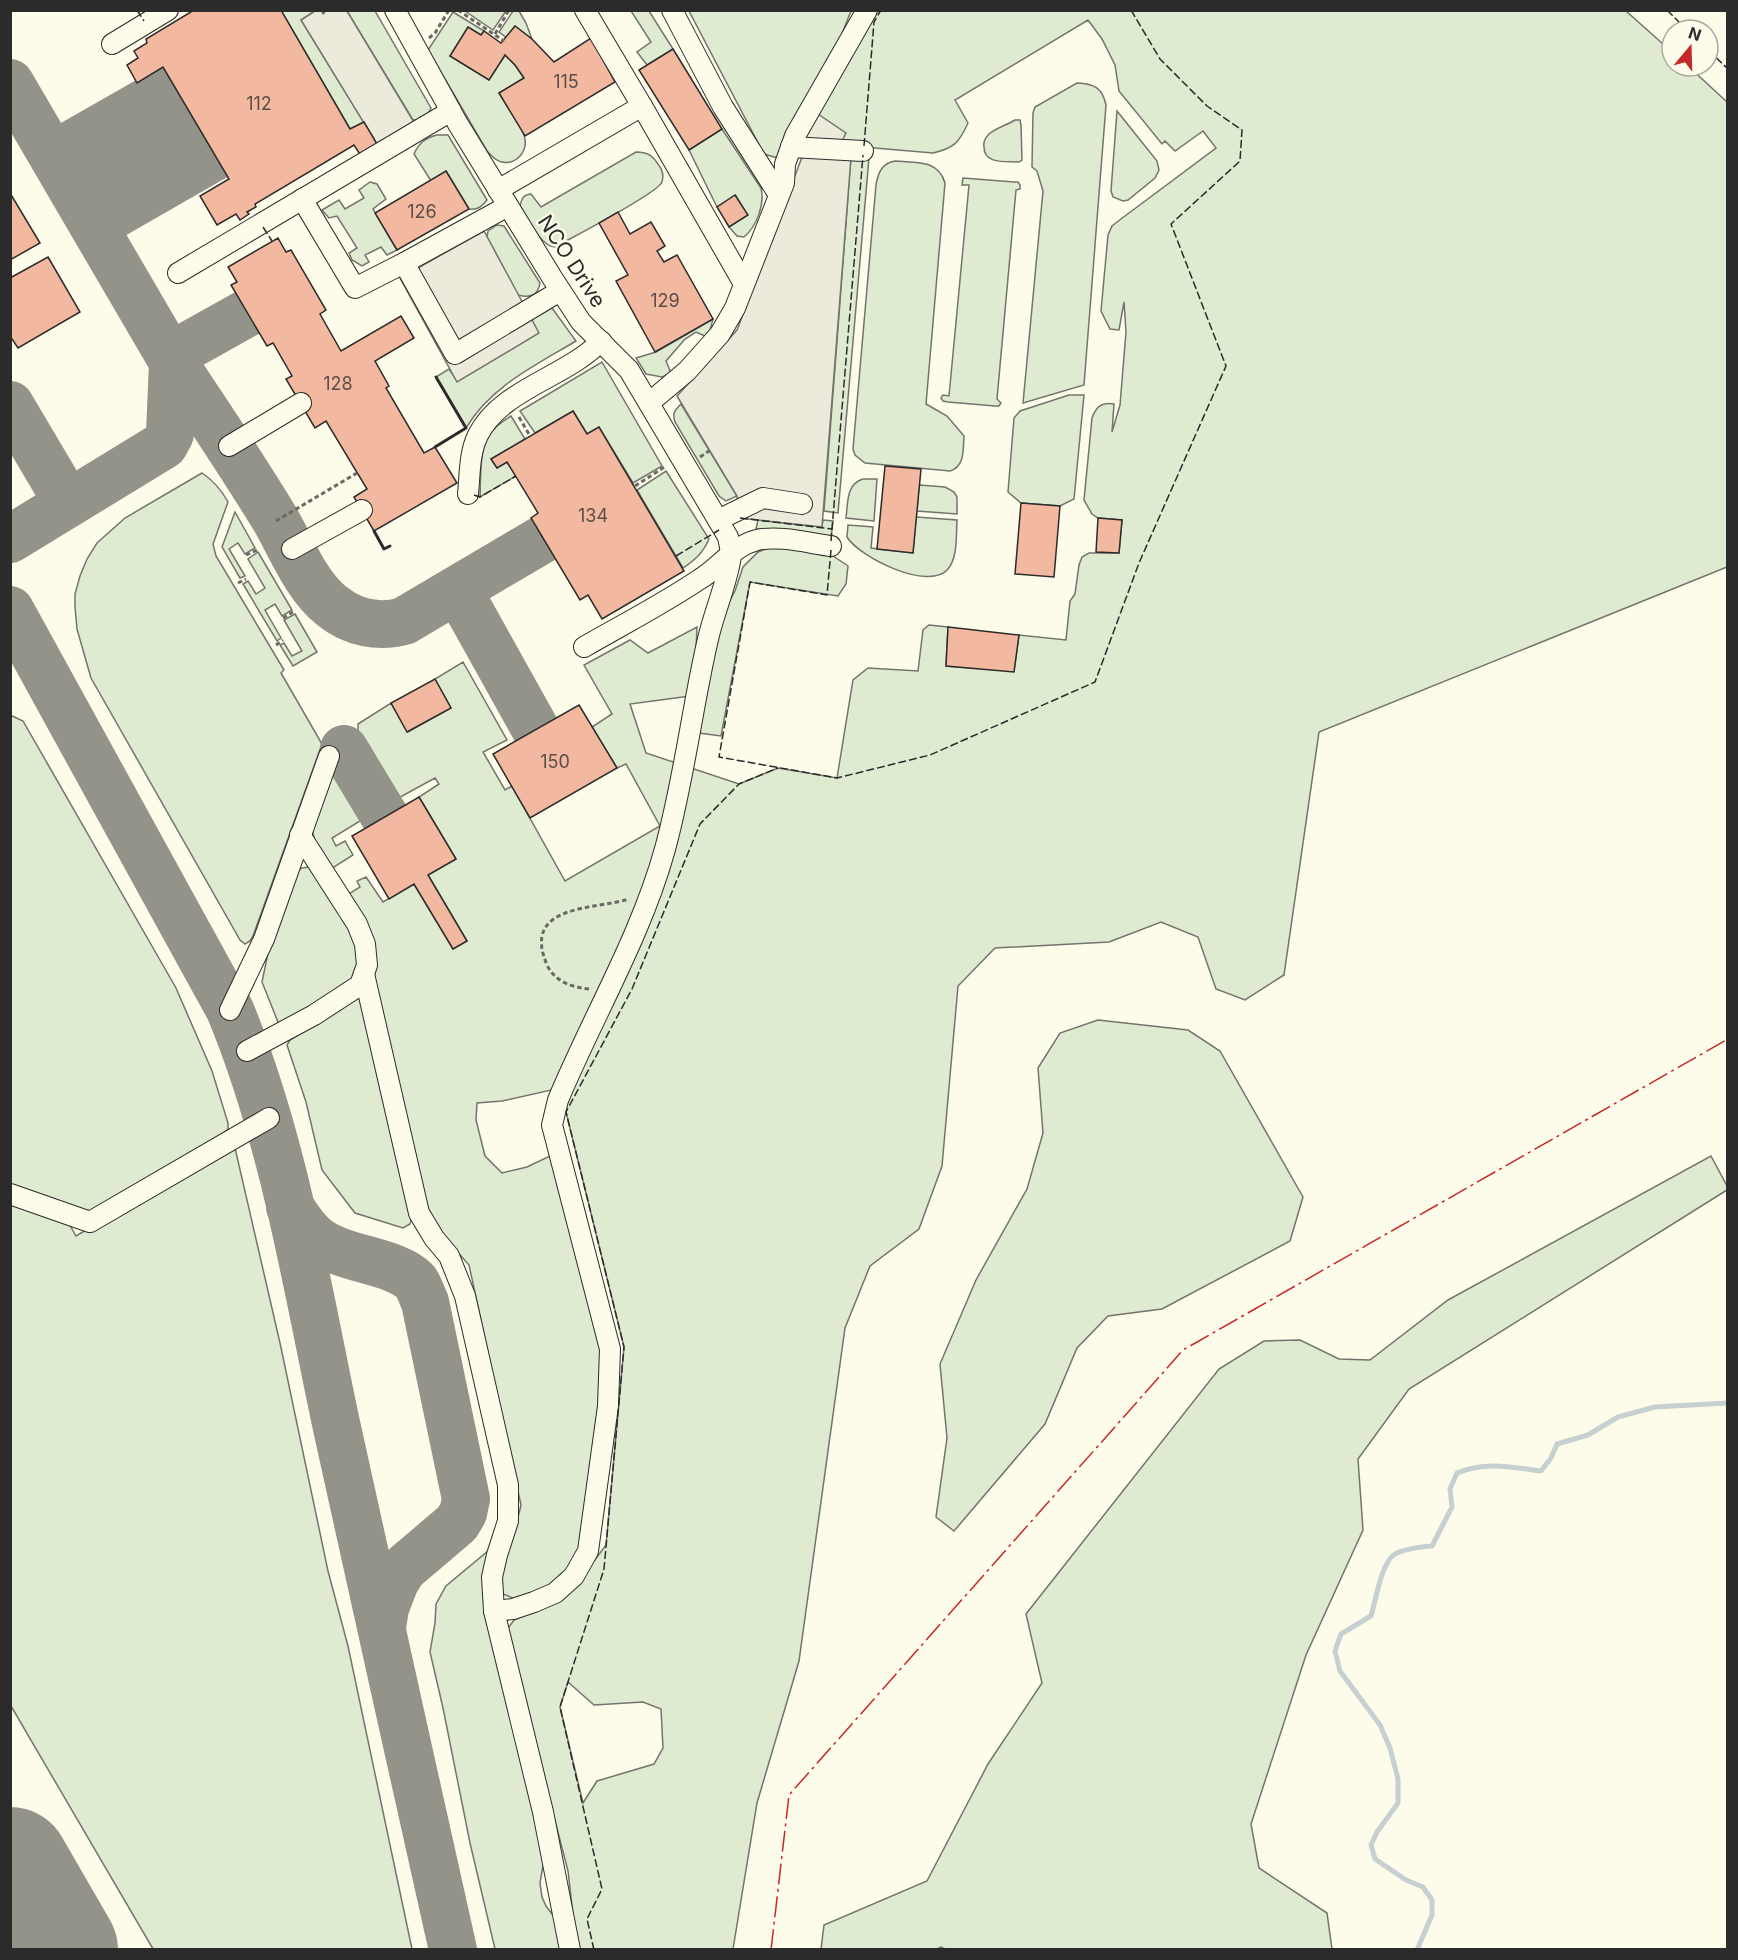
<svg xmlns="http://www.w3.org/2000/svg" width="1738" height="1960" viewBox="0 0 1738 1960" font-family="Inter,sans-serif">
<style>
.green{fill:#deebd1;stroke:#74746e;stroke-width:1.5;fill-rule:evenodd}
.parking{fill:#eceadb;stroke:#74746e;stroke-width:1.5}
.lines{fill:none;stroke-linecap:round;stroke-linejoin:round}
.stream{stroke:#c7d0d0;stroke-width:5}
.taxiway{stroke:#94938a;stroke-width:48}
.runway{stroke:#94938a;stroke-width:120}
.building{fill:#f2b8a0;stroke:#2b2b2b;stroke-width:1.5}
.minor-casing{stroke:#2b2b2b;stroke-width:22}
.path{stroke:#6a6964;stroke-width:3;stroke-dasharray:4.5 3;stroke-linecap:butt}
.minor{stroke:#fdfbea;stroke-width:20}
.fence{stroke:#2b2b2b;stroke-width:1.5;stroke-dasharray:8 3;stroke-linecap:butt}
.wall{stroke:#2b2b2b;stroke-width:3}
.power{stroke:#c62828;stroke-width:1.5;stroke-dasharray:21 4.5 3 4.5;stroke-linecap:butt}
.labels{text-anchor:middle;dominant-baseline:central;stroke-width:4.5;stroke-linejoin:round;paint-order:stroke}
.number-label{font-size:18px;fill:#5d4e48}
.street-label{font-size:21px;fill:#2b2b2b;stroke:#fdfbea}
</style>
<rect width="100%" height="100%" fill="#fdfbea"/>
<g class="green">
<path d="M281,11H315L301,20L364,122L350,129Z"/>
<path d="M347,11H375L431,108C428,116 422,120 413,120Z"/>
<path d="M465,11H506L493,30Z"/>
<path d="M513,11H519L526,23L532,39L515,26L507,38L499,32Z"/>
<path d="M631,11H649L673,49L647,65L637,52L651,42Z"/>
<path d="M689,11H851L841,36L802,107L778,158L764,154Z"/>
<path d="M874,11H1626L1672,52V66H1688L1727,102V567L1319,732L1284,975L1245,1000L1216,989L1198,937L1161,922L1109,942L995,948L958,986L942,1166L919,1229L870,1266L845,1328L799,1661L757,1803L733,1949H577L568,1871L506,1631L514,1620L530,1613L592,1564L606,1545L624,1347L566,1112L551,1090L502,1101L477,1103L476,1120L485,1156L502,1173L527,1167L552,1155L602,1349V1384L587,1531L567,1579L515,1599L501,1593C498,1561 515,1535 521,1505L469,1265L426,1216L347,895L360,887L357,881L366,877L383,902L414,884L453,949L467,941L428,875L456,859L419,797L439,784L435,778L393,801L358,742V724L391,703L408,732L451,708L435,679L463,662L507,740L483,752L505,790L512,786L565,881L660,826L626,764L617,768L592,727L612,714L584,665L630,640L648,653L697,627L695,671L690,696L630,704L646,753L739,784L778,768L837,778L853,680L868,668L918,671L923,630L929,625L948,627L946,666L1014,671L1019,635L1066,640L1070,601L1075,594L1079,565L1082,557L1089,553H1119L1122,520L1098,518L1092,514L1084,500L1092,418C1096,407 1101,402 1114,404L1112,432L1120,405L1126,332L1124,302L1119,330L1110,329L1101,311L1108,235L1112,226L1121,219L1216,148L1203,131L1175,151L1165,141L1162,144L1119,91L1115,65L1102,39L1088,20L955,100L968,123C959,143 954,148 933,153L840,145L815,112ZM568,1682L594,1705L643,1702L661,1709L663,1748L654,1764L597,1781L583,1803L560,1707Z"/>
<path d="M453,12L484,31L481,35L468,27L450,56L489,80L505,55L515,65L524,78L499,93C506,105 523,126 525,139C527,152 516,165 502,162C495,161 492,156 487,151L428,50Z"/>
<path d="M1077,83C1094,84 1102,87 1106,105L1084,385L1023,403L1043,191L1037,171L1032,167L1033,113L1035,107Z"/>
<path d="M1117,111L1157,161L1159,170L1155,178L1128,200L1123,201L1113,197L1111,191Z"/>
<path d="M1015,120H1020L1021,125L1022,160L1019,162C1007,161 984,165 984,147C983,142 985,138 989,134C996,128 1007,125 1015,120Z"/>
<path d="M722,129L761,188C765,204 757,226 744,237L737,236L729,227L747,215L736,196L717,207L689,150Z"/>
<path d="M437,135H448L487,200C481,207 478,210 469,209L446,171L431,181L414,154C419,143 425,138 437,135Z"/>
<path d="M636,152C647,152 652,155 658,164C662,169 664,176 662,182C657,194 571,238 555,247C541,247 527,217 520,206C522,198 523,195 531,194L541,207Z"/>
<path d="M851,157L869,158L838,513L824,511Z"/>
<path d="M895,161C916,163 938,159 945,183L926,404L947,416L964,436C963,449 965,467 950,471L865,463L855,455L853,449L876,185C878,173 882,163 895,161Z"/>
<path d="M963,178L1014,182H1018L1020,185V189L1016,190L997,399L1001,403L999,406H995L948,402L943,401L941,398L943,395L949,396L969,185H962Z"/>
<path d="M370,182L377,184L386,199L373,209L397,250L387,255L381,247L365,255L369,262L362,266L352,260L349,253L357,248L337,216L329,218L322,210L339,200L345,209L364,198L359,190Z"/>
<path d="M497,225L504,226L540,283C538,296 530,298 518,295L487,237L488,231Z"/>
<path d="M552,308L576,341C536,365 491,386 466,428L436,377L449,369L457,381L538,333L531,319Z"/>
<path d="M713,319L710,330L705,336L696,332L685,339L666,361L671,373L662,377L646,374L636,358L656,352Z"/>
<path d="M602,362L662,466L633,483L599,427L587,434L573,411L535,433L520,411Z"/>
<path d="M1069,395H1084L1074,499L1060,506L1021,503L1008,492L1014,418L1020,411Z"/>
<path d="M681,404L737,496L726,501L719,496L675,422C672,413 675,410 681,404Z"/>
<path d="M511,416L525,439L491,459L497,468L507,462L516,476L480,497C481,478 479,452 489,435C494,427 503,421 511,416Z"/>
<path d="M666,471L709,539C703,553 695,560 683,568L637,490Z"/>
<path d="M202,473C214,481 221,489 228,502L213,544L216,556L284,670L281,673L322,744L253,936L250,941L245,944L240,940L91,678L77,629L75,607V594L80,576L87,559L97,543L125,518Z"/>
<path d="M863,479H877L874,521L846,518C848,503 846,484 863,479Z"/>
<path d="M919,485L945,487L954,492L957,497V514L917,511Z"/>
<path d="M235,512L255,548L245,554L238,543L229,549L245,576L240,578L222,547Z"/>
<path d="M916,517L957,520C956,535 958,557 948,569C929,592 859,557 847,537L848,525L873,527L871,548L913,553Z"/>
<path d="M758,520L822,527L823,520L833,521L831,538L756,529Z"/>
<path d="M781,547L830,554L848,566L846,584L838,596L750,582L721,736L699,733L721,617L735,591L743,567L758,552L768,548Z"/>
<path d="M258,552L292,610L282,616L275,604L265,610L281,638L277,641L243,584L248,581L256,594L265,588L248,559Z"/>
<path d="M295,614L317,652L293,666L280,645L284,643L292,656L302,651L284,620Z"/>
<path d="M10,715L23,721L176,988L212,1071L228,1123V1129L220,1137L93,1212H81L11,1188Z"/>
<path d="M336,769L365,818L332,838L336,846L345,841L353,855L331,869L315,841L312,830L333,771Z"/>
<path d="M309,867L316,869C329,891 358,933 359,958C360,967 352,979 346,987L282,1025L278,1022L262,982L268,953L295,873L302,868Z"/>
<path d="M357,998L362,1000L412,1218L410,1224L403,1228L355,1213L322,1170L306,1102L287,1045L290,1040Z"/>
<path d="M1098,1020L1188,1030L1220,1051L1303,1197L1290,1241L1162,1309L1108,1316L1077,1348L1045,1424L954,1531L936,1517L947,1438L940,1364L976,1280L1027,1189L1043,1133L1038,1068L1060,1033Z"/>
<path d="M235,1148L280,1343L328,1571L348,1646L412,1949H153L11,1706L10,1198L67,1220L76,1236L225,1150Z"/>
<path d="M1711,1156L1727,1186V1190L1409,1389L1358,1459L1363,1530L1306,1655L1251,1824L1259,1868L1327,1913L1332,1949L947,1950L941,1947L935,1950L821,1949L824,1925L927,1881L988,1764L1042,1683L1026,1614L1219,1369L1264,1341L1300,1340L1339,1359L1370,1360L1448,1300Z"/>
<path d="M488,1551L504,1681L544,1860L540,1883L542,1897L546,1906L556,1919L563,1949H495L470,1843L443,1708L430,1652L435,1623L436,1604L446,1586Z"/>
</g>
<g class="parking">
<path d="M315,11H347L415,124L378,146L301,20Z"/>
<path d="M815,112L846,133L840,145H852L822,527L740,518L737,496L677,396L737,330L802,157L797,148Z"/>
<path d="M484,231L539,333L457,382L400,278Z"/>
</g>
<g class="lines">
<path class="stream" d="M1417,1950L1432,1915V1900L1423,1887L1406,1880L1375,1859L1371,1845L1377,1832L1398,1803V1779L1390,1748L1380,1725L1340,1671L1335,1651L1341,1634L1371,1616C1376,1600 1381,1563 1395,1554C1405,1548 1421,1547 1432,1546L1452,1507L1450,1489L1457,1473C1486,1461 1511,1467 1541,1471L1551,1458L1557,1444L1588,1435L1618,1417L1655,1407L1728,1403"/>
<g class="taxiway">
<path d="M10,83L173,362L170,434L164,445L10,539"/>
<path d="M53,155L174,86"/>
<path d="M74,192L195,121"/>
<path d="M94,226L216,156"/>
<path d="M170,356L247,313"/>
<path d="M173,362C208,414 242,465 275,519C291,546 306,586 332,606C353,623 379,628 404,621L543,539"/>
<path d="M10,405L68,503"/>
<path d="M458,590L536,730"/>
<path d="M10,610L230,1010C285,1143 307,1288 337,1428C374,1602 415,1776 453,1950"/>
<path d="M344,749L385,817"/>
<path d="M290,1207C298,1219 305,1231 317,1240C344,1260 393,1260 415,1281C419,1286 422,1296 425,1302L466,1499L463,1513L457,1523L403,1569L395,1582L385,1608L382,1627"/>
<path d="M45,1950L46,1929"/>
</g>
<path class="runway" d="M10,1867L58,1950"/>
</g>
<g class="building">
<path d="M194,10H281L350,129L364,122L380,149L363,159L354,145L255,204L256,207L247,212L249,214L240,220L236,214L217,225L200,196L229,179L163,67L137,83L127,65L138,58L134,51L147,43L146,39Z"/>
<path d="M515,26L532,39L554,62L591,38L615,82L525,136L499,93L524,78L515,65L505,55L489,80L450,56L468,27L481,35L484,31L501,43Z"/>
<path d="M673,49L722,129L689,150L639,70Z"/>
<path d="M446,171L469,209L397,250L375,213Z"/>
<path d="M10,193L40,243L10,260Z"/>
<path d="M735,195L748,215L729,227L717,207Z"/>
<path d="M618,212L630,234L651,222L665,246L657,251L664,262L677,255L713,319L655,352L616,281L628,275L599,223Z"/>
<path d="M278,238L286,252L291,250L326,310L320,314L341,351L401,316L414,338L375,361L389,386L386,388L424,453L435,447L457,483L374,531L354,497L367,489L326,421L315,428L286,379L292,376L273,343L267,346L231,285L237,282L228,267Z"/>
<path d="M48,257L80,312L18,348L10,336V278Z"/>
<path d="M573,411L587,434L599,427L684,571L602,619L588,595L580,600L531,518L538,513L507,462L497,468L491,459Z"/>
<path d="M885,466L921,469L913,553L877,549Z"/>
<path d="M1021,503L1060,506L1054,577L1015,574Z"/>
<path d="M1098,518L1122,520L1119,553L1096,552Z"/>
<path d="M948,627L1019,635L1014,672L946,666Z"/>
<path d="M435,679L451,708L407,732L391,703Z"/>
<path d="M579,705L617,768L530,818L493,754Z"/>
<path d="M419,797L456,859L428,875L467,941L453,949L414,884L389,899L352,836Z"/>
</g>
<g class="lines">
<defs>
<g id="minor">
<path d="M395,10L458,124L553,279L581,322L629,370L728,537C729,543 731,550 731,555C728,581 714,612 708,639C692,708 684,780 665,849C641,936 593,1016 558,1100L552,1125L610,1349L608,1406L588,1551L574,1576L555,1593L534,1602L513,1609L494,1611"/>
<path d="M585,10L642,106"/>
<path d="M672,10L723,107L779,195"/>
<path d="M112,44L168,10"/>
<path d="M791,147L863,151"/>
<path d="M498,190L642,106L744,284"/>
<path d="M302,199L355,288L404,263"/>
<path d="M508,206L404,263L455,354L560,291"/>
<path d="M178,273L451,111"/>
<path d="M649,403L687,371L720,334L735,308L784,183L785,164L795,136L867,10"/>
<path d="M229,446L301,403"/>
<path d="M468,494C470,475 469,453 478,435C501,389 567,377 601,341"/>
<path d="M718,520L763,498L802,504"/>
<path d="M292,549L362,510"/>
<path d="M584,647C622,625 663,604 700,579C720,567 733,546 757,540C780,535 808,543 831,546"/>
<path d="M364,974L419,1213L434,1238L449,1256L465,1296L508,1485V1521L497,1555L492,1577L494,1611L543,1812L570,1950"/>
<path d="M230,1010L264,939L329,756"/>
<path d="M247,1051L314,1015L360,985L367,965L365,944L357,924L300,835"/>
<path d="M10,1194L90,1222L269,1118"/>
</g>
</defs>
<use href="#minor" class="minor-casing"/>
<g class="path">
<path d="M322,10L324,14"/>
<path d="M458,10L504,41"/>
<path d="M495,34L509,10"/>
<path d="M429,38L435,33L449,10"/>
<path d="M519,417L530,436"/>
<path d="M700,457L709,451"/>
<path d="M635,486L666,466"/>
<path d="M276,521L357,473"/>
<path d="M246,555L257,550"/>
<path d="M238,583L246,579"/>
<path d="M283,618L293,612"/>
<path d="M276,645L283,640"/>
<path d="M589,989C572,987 555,982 547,965C521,904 593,910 629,899"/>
</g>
<use href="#minor" class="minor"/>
<g class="fence">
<path d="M137,10L144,21"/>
<path d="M1667,10L1687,30"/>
<path d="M1708,50L1728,69"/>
<path d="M864,146L874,22L881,10"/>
<path d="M263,227L272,241"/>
<path d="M474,495L480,497L516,476"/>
<path d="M740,518L832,529"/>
<path d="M831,541L863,155"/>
<path d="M831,550L827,595L750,582L719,757L837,778L930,755L1095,682L1139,563L1226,366L1171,224L1240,161L1242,130L1207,106L1160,59L1131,10"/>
<path d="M676,556L719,530"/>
<path d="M594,1950L587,1919L602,1889L560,1707L604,1569L624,1347L566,1112L632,989L700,824L739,784L778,768"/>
</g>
<g class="wall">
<path d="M435,447L466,428L436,377"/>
<path d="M374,531L384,549L390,546"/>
</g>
<path class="power" d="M771,1950L789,1795L1183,1350L1728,1039"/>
</g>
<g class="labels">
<g class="number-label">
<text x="566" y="81">115</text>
<text x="259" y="103">112</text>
<text x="422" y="211">126</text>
<text x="665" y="300">129</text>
<text x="338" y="383">128</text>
<text x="593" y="515">134</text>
<text x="555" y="761">150</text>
</g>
<g class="street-label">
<text transform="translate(572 261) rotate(57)">NCO Drive</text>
</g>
</g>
<rect width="1738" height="1960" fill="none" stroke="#2b2b2b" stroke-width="24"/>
<g transform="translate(1690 48) rotate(19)"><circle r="28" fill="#fdfbea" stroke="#a9a89e" stroke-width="1.5"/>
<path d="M0-4.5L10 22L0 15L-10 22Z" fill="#c62828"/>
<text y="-9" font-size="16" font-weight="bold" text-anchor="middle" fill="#2b2b2b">N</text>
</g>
</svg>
